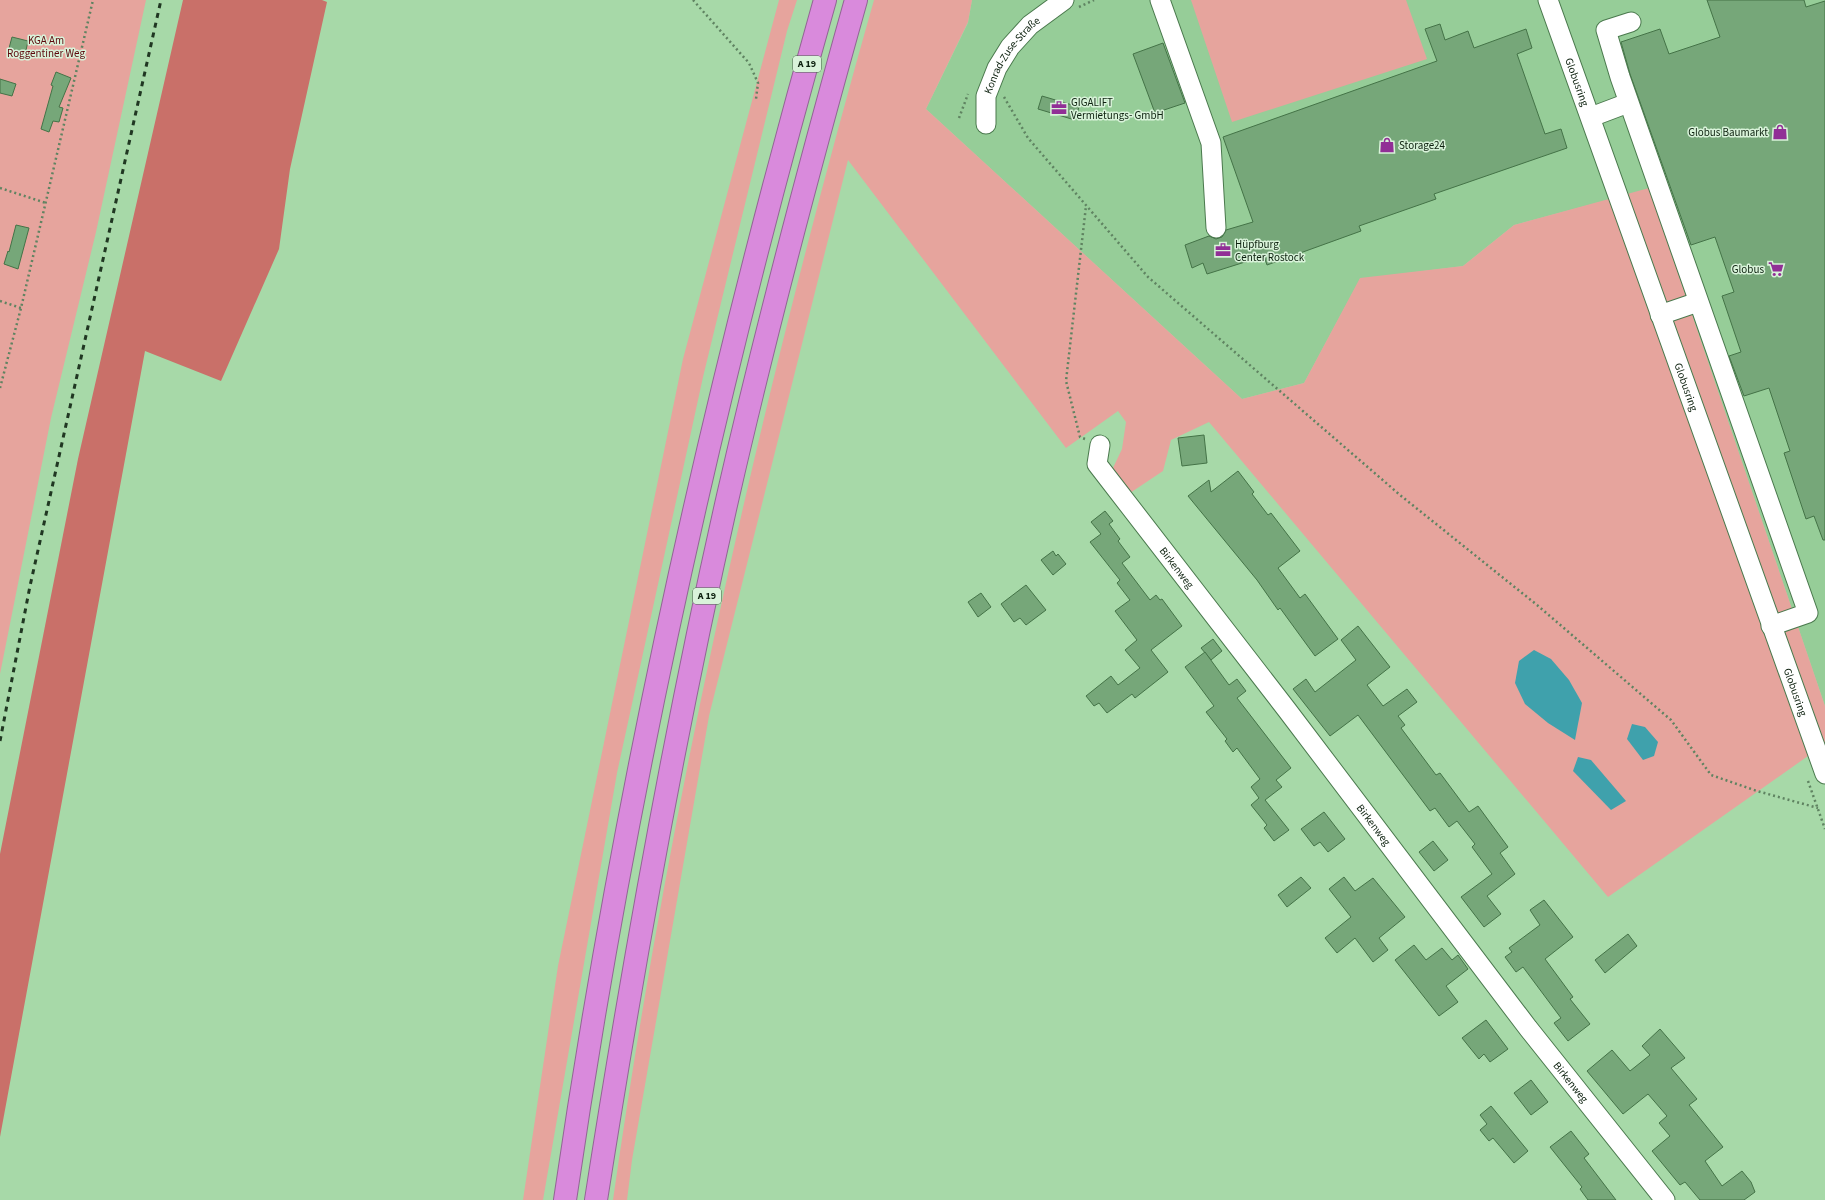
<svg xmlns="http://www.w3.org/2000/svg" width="1825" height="1200" viewBox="0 0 1825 1200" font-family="'Source Sans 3',sans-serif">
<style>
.built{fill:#96cd98}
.green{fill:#e6a49d}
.forest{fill:#c97069}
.water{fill:#3fa1ac}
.building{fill:#76a779;stroke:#447347}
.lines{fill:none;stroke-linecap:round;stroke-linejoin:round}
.minor-casing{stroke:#4a794d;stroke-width:21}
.highway-casing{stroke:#926594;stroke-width:24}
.path{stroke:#5f8361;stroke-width:2.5;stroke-dasharray:2 3;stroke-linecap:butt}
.minor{stroke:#fff;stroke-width:19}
.highway{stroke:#d98adc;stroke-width:22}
.rail{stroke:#203722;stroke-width:3;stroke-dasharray:5 5;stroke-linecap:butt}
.labels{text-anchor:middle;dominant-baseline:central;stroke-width:3;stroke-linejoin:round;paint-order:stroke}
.shield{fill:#d9f3da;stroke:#4a604c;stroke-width:1}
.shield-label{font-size:10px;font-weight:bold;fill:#0d210f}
.park-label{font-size:11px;fill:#5d090d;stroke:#d9f3da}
.street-label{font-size:11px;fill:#0d210f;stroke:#d9f3da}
.poi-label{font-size:11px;fill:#0d210f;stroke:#d9f3da;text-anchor:start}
</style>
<rect width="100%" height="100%" fill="#a7d9a8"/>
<path class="built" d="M972,0H1825V706L1649,189L1514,225L1463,266L1360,279L1304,383L1242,399L926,109L968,23Z"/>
<g class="green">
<path d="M0,0H146L96,232L51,418L0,674Z"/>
<path d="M779,0H797L787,31L703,377L617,773L543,1200H523L558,966L683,359Z"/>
<path d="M874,0H972L968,22L926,109L1242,399L1304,383L1360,278L1463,266L1514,225L1649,188L1825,706V744L1608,897L1209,422L1171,440L1163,471L1130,493L1112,470L1122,449L1126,422L1118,411L1066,448L848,160L709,716L632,1160L627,1200H613C671,794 762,394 874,0Z"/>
<path d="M1191,0H1406L1427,59L1232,122Z"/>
</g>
<path class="forest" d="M183,0H322L327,2L290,169L279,249L221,381L145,351L0,1137V854L78,459Z"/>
<g class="water">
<path d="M1534,650L1551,659L1569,680L1582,703L1575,740L1548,723L1525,704L1515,683L1519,661Z"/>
<path d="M1632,724L1645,727L1658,742L1654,756L1643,760L1627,739Z"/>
<path d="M1578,757L1591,760L1626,801L1611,810L1573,771Z"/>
</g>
<g class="building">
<path d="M1707,0H1804L1806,7L1825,1V540H1823L1814,516L1806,519L1784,453L1790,451L1769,388L1744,396L1729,356L1741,352L1722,296L1734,292L1715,237L1691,245L1630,74L1621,42L1660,29L1669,54L1720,37Z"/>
<path d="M1440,24L1445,40L1468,31L1474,48L1526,29L1532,48L1517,54L1545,134L1561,129L1567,148L1434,194L1436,199L1359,226L1361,231L1267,265L1264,256L1207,274L1203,263L1192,268L1185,245L1209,236L1216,239L1222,237L1226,230L1253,222L1223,137L1437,61L1425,29Z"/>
<path d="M12,37L28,41L25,55L8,52Z"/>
<path d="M1163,43L1185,103L1155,113L1133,54Z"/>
<path d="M56,72L71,78L59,107L63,108L59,122L53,121L49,132L41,129L53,86L51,85Z"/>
<path d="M0,79L16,84L12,96L0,93Z"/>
<path d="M1042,96L1079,107L1075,120L1038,109Z"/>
<path d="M16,225L29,228L18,269L4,264L8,251L9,252Z"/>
<path d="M1204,435L1207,463L1182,466L1178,438Z"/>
<path d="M1238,471L1254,492L1252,494L1268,515L1271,513L1300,551L1278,568L1300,598L1305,594L1338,639L1315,656L1280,608L1278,610L1257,580L1188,496L1209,480L1211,492Z"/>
<path d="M1105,511L1113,521L1109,524L1120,539L1118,541L1130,557L1122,563L1150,600L1156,595L1160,600L1162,599L1182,626L1151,650L1168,672L1135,698L1132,694L1107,713L1099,703L1094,706L1086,696L1111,676L1118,685L1140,668L1125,650L1137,640L1115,611L1130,600L1117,583L1120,580L1090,542L1101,534L1091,522Z"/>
<path d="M1053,551L1056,556L1058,554L1066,564L1053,575L1041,560Z"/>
<path d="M1026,585L1046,610L1026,625L1020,618L1014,622L1001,604Z"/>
<path d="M981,593L991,607L978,617L968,602Z"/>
<path d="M1358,626L1390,667L1367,685L1383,706L1407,689L1417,702L1398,716L1405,725L1401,728L1436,775L1440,773L1469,812L1478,806L1508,847L1500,853L1515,874L1487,896L1501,914L1484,927L1461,897L1492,874L1472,847L1475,844L1457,821L1449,827L1435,808L1430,811L1358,715L1330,736L1293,689L1306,679L1315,692L1356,660L1341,640Z"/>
<path d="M1213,639L1222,651L1211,660L1201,648Z"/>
<path d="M1205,652L1229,685L1237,679L1246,691L1237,698L1291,768L1276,780L1282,787L1265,800L1289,830L1274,841L1264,828L1267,825L1251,805L1259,798L1251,787L1260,779L1237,748L1233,752L1225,741L1227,739L1206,712L1214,706L1185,667Z"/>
<path d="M1324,812L1345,839L1328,852L1320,842L1314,846L1301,829Z"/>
<path d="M1433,841L1448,860L1434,871L1419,852Z"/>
<path d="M1301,877L1311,888L1287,907L1278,895Z"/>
<path d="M1344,877L1355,891L1373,878L1405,917L1379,938L1388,950L1373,962L1355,938L1337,953L1325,938L1351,917L1329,889Z"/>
<path d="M1544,900L1573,937L1545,959L1573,997L1570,999L1590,1024L1568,1041L1554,1023L1561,1018L1523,967L1516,972L1505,957L1512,952L1509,948L1540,925L1530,910Z"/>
<path d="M1628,934L1637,946L1605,973L1595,960Z"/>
<path d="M1414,945L1426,960L1442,948L1452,960L1458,955L1468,969L1446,986L1458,1002L1439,1016L1395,960Z"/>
<path d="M1486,1020L1508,1049L1490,1062L1484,1054L1479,1059L1462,1038Z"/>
<path d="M1660,1029L1685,1058L1671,1068L1697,1099L1689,1105L1723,1147L1705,1161L1722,1186L1742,1171L1751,1182L1755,1192L1744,1200H1700L1685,1182L1680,1185L1652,1151L1670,1136L1659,1123L1667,1116L1648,1094L1623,1114L1587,1071L1612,1050L1630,1071L1650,1055L1642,1046Z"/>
<path d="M1531,1080L1548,1102L1531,1115L1514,1093Z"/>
<path d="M1491,1106L1528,1151L1514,1163L1493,1138L1489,1141L1480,1130L1487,1124L1480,1115Z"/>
<path d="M1571,1131L1589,1154L1584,1158L1616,1200H1588L1580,1189L1582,1187L1550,1147Z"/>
</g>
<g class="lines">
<defs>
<g id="minor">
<path d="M1160,0L1211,143L1216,228"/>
<path id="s1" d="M1548,0L1825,774"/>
<path d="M1631,22L1606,30L1620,77L1808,613L1771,626"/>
<path d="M1591,117L1628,103"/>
<path id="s2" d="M986,124V96L997,68L1010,47L1030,25L1064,0"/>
<path d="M1660,315L1698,302"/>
<path id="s3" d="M1100,445L1097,464L1287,710L1528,1028L1665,1200"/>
</g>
<g id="highway">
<path d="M565,1200C624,795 713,394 825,0"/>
<path d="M596,1200C633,964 675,729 728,496C766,330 810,164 856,0"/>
</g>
</defs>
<use href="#minor" class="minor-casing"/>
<use href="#highway" class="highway-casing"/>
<g class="path">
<path d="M693,0L749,63L758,83L756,99"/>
<path d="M1079,7L1094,0"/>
<path d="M1004,97L1028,138L1148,277L1400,495L1537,605L1671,720L1711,775L1757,791L1818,808"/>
<path d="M959,118L968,94"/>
<path d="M0,188L46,203"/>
<path d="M0,301L21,308"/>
<path d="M0,388L21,308L93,0"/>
<path d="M1085,439L1080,437L1066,381L1086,206"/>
<path d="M1808,781L1825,829"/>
</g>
<use href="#minor" class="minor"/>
<use href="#highway" class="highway"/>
<path class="rail" d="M0,741L30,586L161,0"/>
</g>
<defs>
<symbol id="office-bare" viewBox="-9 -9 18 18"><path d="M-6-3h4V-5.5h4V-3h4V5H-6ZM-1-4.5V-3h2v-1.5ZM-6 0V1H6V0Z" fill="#912f96" stroke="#d9f3da" stroke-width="2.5" paint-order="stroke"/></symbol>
<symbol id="shop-bare" viewBox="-9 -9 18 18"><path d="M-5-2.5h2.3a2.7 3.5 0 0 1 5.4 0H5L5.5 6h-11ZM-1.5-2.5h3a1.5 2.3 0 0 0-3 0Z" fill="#912f96" stroke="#d9f3da" stroke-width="2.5" paint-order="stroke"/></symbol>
<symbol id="supermarket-bare" viewBox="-9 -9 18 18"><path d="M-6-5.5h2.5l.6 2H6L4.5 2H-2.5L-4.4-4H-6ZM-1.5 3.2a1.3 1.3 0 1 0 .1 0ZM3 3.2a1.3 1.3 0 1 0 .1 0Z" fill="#912f96" stroke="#d9f3da" stroke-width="2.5" paint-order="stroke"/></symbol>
</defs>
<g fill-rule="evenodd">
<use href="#office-bare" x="1048" y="97" width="22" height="22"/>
<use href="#shop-bare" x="1769" y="121" width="22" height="22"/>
<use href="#shop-bare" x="1376" y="134" width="22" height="22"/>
<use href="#office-bare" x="1212" y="239" width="22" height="22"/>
<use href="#supermarket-bare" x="1765" y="258" width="22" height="22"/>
</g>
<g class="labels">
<g class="shield">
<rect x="793" y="56" width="28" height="16" rx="3"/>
<rect x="693" y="588" width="28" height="16" rx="3"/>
</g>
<g class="shield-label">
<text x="807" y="64">A 19</text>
<text x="707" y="596">A 19</text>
</g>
<g class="park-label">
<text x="46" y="40">KGA Am<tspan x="46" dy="13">Roggentiner Weg</tspan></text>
</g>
<g class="street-label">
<text stroke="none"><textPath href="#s2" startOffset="77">Konrad-Zuse-Straße</textPath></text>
<text stroke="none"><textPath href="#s1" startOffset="87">Globusring</textPath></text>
<text stroke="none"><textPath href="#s1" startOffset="411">Globusring</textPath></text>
<text stroke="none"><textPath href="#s3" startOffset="150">Birkenweg</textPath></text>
<text stroke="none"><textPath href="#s1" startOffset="735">Globusring</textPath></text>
<text stroke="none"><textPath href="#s3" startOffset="474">Birkenweg</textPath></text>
<text stroke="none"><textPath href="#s3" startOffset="798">Birkenweg</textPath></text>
</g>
<g class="poi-label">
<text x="1071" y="102">GIGALIFT<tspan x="1071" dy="13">Vermietungs- GmbH</tspan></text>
<text x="1768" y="132" text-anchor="end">Globus Baumarkt</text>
<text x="1399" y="145">Storage24</text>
<text x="1235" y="244">Hüpfburg<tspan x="1235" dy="13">Center Rostock</tspan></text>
<text x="1764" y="269" text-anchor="end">Globus</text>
</g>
</g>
</svg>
